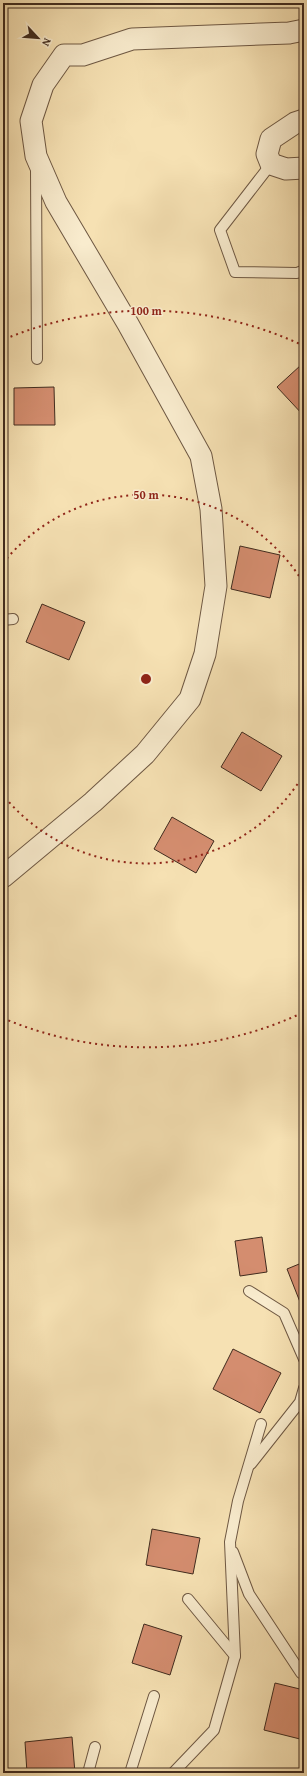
<svg xmlns="http://www.w3.org/2000/svg" width="307" height="1776" viewBox="0 0 307 1776" font-family="'Gentium Book Plus',serif">
<style>
.building{fill:#d48d6f;stroke:#402b1e}
.lines{fill:none;stroke-linecap:round;stroke-linejoin:round}
.service-casing{stroke:#6e5843;stroke-width:12}
.minor-casing{stroke:#6e5843;stroke-width:23}
.service{stroke:#f9ecce;stroke-width:10}
.minor{stroke:#f9ecce;stroke-width:21}
.ring{fill:none;stroke:#8f2418;stroke-width:2;stroke-dasharray:2 4}
.centre{fill:#8f2418;stroke:#f9ecce;stroke-width:2}
.ring-label{font-size:12px;text-anchor:middle;font-weight:bold;fill:#8f2418;stroke:#f9ecce;stroke-width:3;stroke-linejoin:round;paint-order:stroke}
</style>
<rect width="100%" height="100%" fill="#f6e1b3"/>
<filter id="stains"><feTurbulence type="fractalNoise" baseFrequency=".005" numOctaves="4"/><feColorMatrix values="0 0 0 0 .2 0 0 0 0 .09 0 0 0 0 .02 0 0 0 .5 -.17"/></filter>
<radialGradient id="worn" r=".72"><stop offset=".6" stop-color="#630" stop-opacity="0"/><stop offset="1" stop-color="#630" stop-opacity=".3"/></radialGradient>
<g class="building">
<path d="M301,365L304,369V416L277,387Z"/>
<path d="M54,387L55,425H14V388Z"/>
<path d="M240,546L280,555L270,598L231,589Z"/>
<path d="M42,604L85,622L69,660L26,642Z"/>
<path d="M242,732L282,756L261,791L221,767Z"/>
<path d="M172,817L214,841L196,873L154,849Z"/>
<path d="M262,1237L267,1272L240,1276L235,1241Z"/>
<path d="M304,1262V1300L300,1302L287,1269Z"/>
<path d="M233,1349L281,1373L260,1413L213,1389Z"/>
<path d="M152,1529L200,1538L193,1574L146,1565Z"/>
<path d="M144,1624L182,1636L170,1675L132,1663Z"/>
<path d="M275,1683L304,1690V1740L264,1730Z"/>
<path d="M72,1737L75,1773H27L25,1742Z"/>
</g>
<g class="lines">
<defs>
<g id="service">
<path d="M271,164L220,230L235,272L297,273L304,270"/>
<path d="M36,170L37,359"/>
<path d="M3,620L13,619"/>
<path d="M249,1291L284,1313L304,1359"/>
<path d="M251,1464L300,1402L304,1388"/>
<path d="M233,1552L249,1594L301,1673"/>
<path d="M188,1599L235,1656"/>
<path d="M88,1773L95,1747"/>
<path d="M130,1773L154,1696"/>
<path d="M173,1773L214,1730L235,1656L230,1542L238,1501L261,1424"/>
</g>
<g id="minor">
<path d="M304,120L295,123L271,139L267,154L271,164L286,169L304,168"/>
<path d="M3,877L93,802L145,754L190,699L205,654L216,586L211,509L201,456L128,324L56,202L36,156L31,121L43,85L64,55H83L132,39L289,33L304,30"/>
</g>
</defs>
<use href="#service" class="service-casing"/>
<use href="#minor" class="minor-casing"/>
<use href="#service" class="service"/>
<use href="#minor" class="minor"/>
</g>
<g class="ring">
<path d="M304 774A184 184 0 0 1 3 795M3 563A184 184 0 0 1 304 584"/>
<path d="M302 1013A368 368 0 0 1 5 1019M5 339A368 368 0 0 1 302 345"/>
</g>
<circle cx="146" cy="679" r="6" class="centre"/>
<g class="ring-label">
<text x="146" y="315">100 m</text>
<text x="146" y="499">50 m</text>
</g>
<rect width="307" height="1776" fill="none" stroke="#f6e1b3" stroke-width="16"/>
<rect x="4" y="4" width="299" height="1768" fill="none" stroke="#402b1e" stroke-width="2"/>
<rect x="8" y="8" width="291" height="1760" fill="none" stroke="#402b1e"/>
<g transform="translate(38 38) rotate(116)" stroke="#f9ecce" stroke-width="3" paint-order="stroke">
<path d="M0-3L7 15L0 10L-7 15Z" fill="#402b1e"/>
<text y="-6" font-size="11" font-weight="bold" text-anchor="middle" fill="#402b1e">N</text>
</g>
<rect width="100%" height="100%" filter="url(#stains)"/>
<rect width="100%" height="100%" fill="url(#worn)"/>
</svg>
